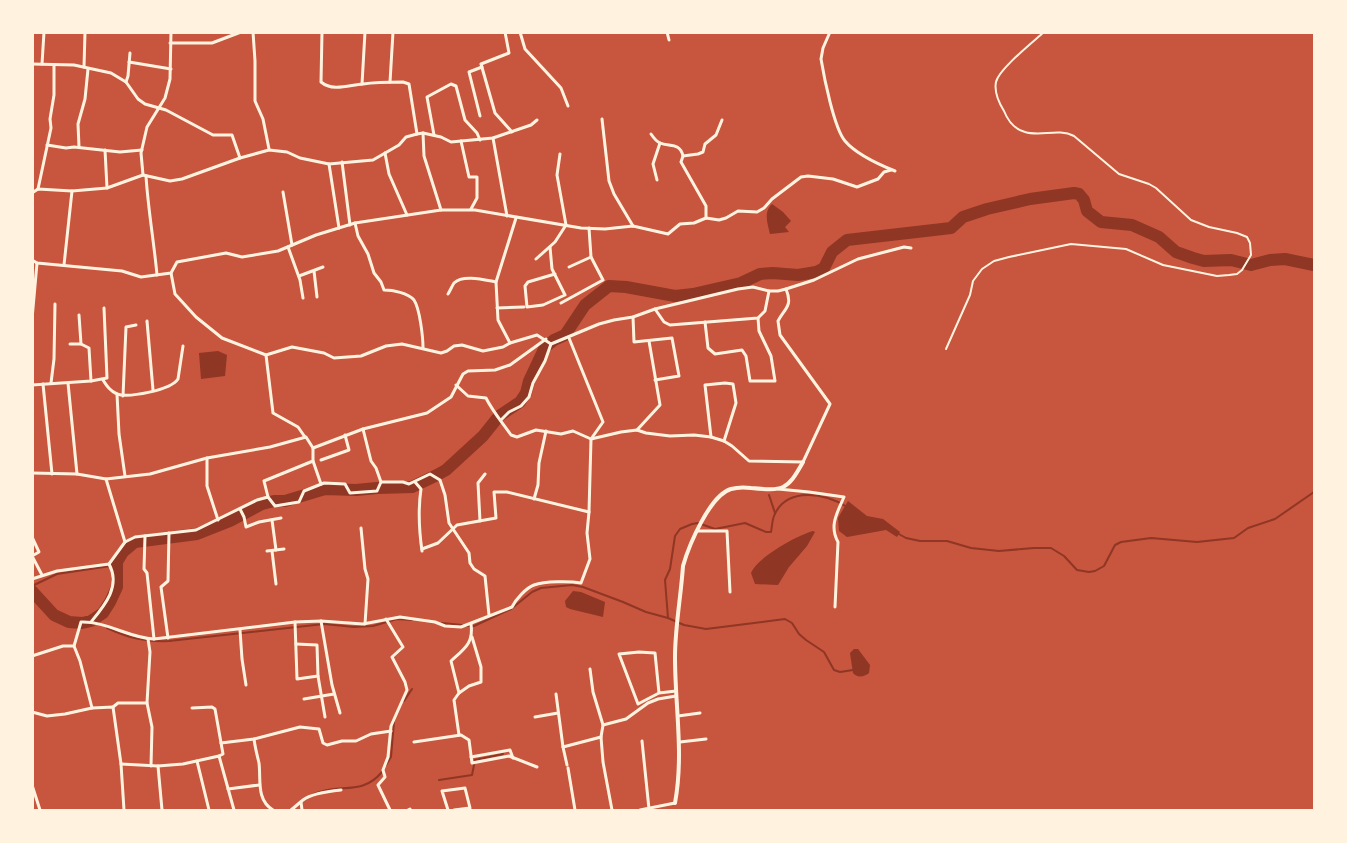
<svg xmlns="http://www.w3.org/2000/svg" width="1347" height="843" viewBox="0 0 1347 843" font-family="Signika,sans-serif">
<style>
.water{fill:#8f3625}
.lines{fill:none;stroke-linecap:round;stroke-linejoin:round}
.stream{stroke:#8f3625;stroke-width:2}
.river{stroke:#8f3625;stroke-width:12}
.pedestrian{stroke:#fff3e0;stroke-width:2}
.minor{stroke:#fff3e0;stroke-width:3}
.tertiary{stroke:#fff3e0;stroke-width:4}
</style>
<rect width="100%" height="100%" fill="#c8553d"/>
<g class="water">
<path d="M772,204L783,212L791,221L785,227L789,232L770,234C768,224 763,212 772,204Z"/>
<path d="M218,351L227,355L225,376L201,379L199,353Z"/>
<path d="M848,501L867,516L883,519L900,532L897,537L886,530L847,537L839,531L838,518Z"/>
<path d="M813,531L815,532L807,546L789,567L778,585L755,584L751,573C758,557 796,536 813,531Z"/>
<path d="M573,591L581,592L605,602L603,617L570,609L566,607L565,601Z"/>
<path d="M854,649H858L870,665L869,673C864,677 857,678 853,673L850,653Z"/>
</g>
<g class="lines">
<g class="stream">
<path d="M769,495L775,513"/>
<path d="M897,533L906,538L920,541H947L971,548L999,551L1034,548H1051L1064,556L1077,570L1089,572L1095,571L1104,566L1115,545L1121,542L1151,538L1197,542L1234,538L1248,528L1275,519L1314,492"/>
<path d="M32,586L57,574L117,565"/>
<path d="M668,618L684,625L706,629L785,619L792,623L799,634L806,640L824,652L834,670L840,672L853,670"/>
<path d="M442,623L462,625"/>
<path d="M467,626H474L511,609L532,592L541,588L572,585L583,587L623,602L646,612L668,618L665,580L670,569L675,536L680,529L692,524L698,523L715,529L745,523L766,532H771C772,527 772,521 774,516C786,486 826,493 847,507"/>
<path d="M107,628C129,638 144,642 169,641L324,624L354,627L373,626L397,619L412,620"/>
<path d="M404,701L412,689"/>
<path d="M386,765L391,757L394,722"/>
<path d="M439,780L472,775L475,760L503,754"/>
<path d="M314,794C339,782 361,797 382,772"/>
</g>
<path class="river" d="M32,591L54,615L69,622L82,623L91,621L103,613L110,602L117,587V562L123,552L135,542L197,534L230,521L262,504L274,501H285L325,489L356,490L377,488L412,487L437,475L446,470L483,436L499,416L520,402L526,393L529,381L545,347L554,340L565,335L585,305L609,286L626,287L675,296L693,294L741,283L760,274L773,273L798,275L816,272L824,268L832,252L847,240L951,228L963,217L987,209L1030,199L1074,193L1079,194L1084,200L1087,211L1101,222L1132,225L1159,237L1176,252L1193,258L1204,261L1231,260L1251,265L1270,260L1285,259L1314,265"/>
<path class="pedestrian" d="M946,349L970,295L973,281L982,269L994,261L1009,257L1071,244L1126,249L1163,265L1217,276L1229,275L1237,274L1242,270L1251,255L1250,243L1247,237L1237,233L1209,227L1191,220L1156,188L1149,184L1119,174L1074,136C1058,128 1041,137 1025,132C1014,129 1008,121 1004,111C999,103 994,92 996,82C999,69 1033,42 1044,32"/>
<g class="minor">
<path d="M253,32L255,61V101L263,119L269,149"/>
<path d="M322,32L321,82C333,92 349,85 363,84C376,82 390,82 403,82L409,84L417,134"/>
<path d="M505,32L509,53L481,64L495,113L512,132"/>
<path d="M520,32L525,49L561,88L568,106"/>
<path d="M667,32L669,40"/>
<path d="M830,32L823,48L821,59C824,77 834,128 845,141C856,154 880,165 895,171"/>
<path d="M170,43H212L241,32"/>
<path d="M129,62L171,69"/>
<path d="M32,64L74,65L111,73L126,82L138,99L145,104L166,110L213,135H232L240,158"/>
<path d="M42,64L44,32"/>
<path d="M84,67L85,32"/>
<path d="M126,82L128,76L130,53"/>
<path d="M390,82L393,32"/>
<path d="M362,84L365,32"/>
<path d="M480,116L469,72L482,67"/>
<path d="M602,119L609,181L614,194L633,226"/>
<path d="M423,133L424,156L441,210"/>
<path d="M651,134C653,137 656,141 660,143C669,147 680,142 683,156L698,154L703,152L705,144L716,135L722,120"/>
<path d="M434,135L427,97L451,84L456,86L465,120L477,133L480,140"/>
<path d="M493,138L507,216"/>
<path d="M461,141L469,177H477V198L471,209"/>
<path d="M47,145L66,148L74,147L120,152L142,150"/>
<path d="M79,147L78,124L85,99L88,69"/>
<path d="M105,150L107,188"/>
<path d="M385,153L389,174L407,215"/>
<path d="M683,156L681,162L706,206V218"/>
<path d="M342,162L350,225"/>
<path d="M329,164L339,228"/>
<path d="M143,175L141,153L147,127L165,98L170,79L171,32"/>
<path d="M146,176C148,209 154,242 157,275"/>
<path d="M657,180L653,164L660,143"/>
<path d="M38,189L51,128L50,119L54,95V65"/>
<path d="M283,192L292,245"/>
<path d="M32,193L38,189L72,191L107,188L143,175L170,181L182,179L240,158L269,150L287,152L300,158L329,164L373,160L399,145L406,137L417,134L423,133L441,137L451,142L493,138L531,125L537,120"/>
<path d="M355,223L358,236L368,254L374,273L381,282L384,290C393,290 408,293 414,300C420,309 423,338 423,348"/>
<path d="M288,247L300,280L303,298"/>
<path d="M550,247L552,269L565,295L543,305L527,307L525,286L528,282L555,274"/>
<path d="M536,259L555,242L566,225L557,175L560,154"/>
<path d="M32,260L37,263L122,271L141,277L171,273L177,262L226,253L242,257L278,251L316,235L355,223L441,210H475L581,228L605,229L633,226L668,234L680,224L694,223L706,218L719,220L726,218L738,211L757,212L764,208L772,199L801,177L808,176L833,179L857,187L878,179L884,172L891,170"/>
<path d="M64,265L72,191"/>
<path d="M569,267L591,257"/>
<path d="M314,271L317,297"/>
<path d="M171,273L175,294L196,317L222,338L266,355L292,347L324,353L334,358L361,356L386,346L402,344L441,353L447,351L454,346L462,345L483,351L503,347L510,343L537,335L551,344"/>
<path d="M299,276L323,267"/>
<path d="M448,294C450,291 452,286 454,283C463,274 485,280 496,282"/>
<path d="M561,303L603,280L591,257L589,228"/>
<path d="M497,308L524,307"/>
<path d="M655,309L664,322L670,325L758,318L765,311L769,291"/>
<path d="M79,315L81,344"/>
<path d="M633,317L634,342L672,338L679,376L655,380"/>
<path d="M32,319L37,263"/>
<path d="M147,321L153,390"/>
<path d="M705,322L708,348L715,354L742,350L746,356L750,381H775L771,356L759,331L758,318"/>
<path d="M510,343L498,320L496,282L516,218"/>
<path d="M70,344H81L89,348L91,381"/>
<path d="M551,344L599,324L614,320L633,317L655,309L738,289L753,287L769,291H778L786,289L814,280L858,259L904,247L911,248"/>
<path d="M266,355L273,413L298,427L305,437"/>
<path d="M103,380C107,386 110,391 117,394C129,398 171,390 178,379L183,346"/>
<path d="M51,383L54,359L55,304"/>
<path d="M68,383L77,474"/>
<path d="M43,384L52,474"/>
<path d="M32,385L91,381L107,378L104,308"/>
<path d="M456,385L468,396L486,398C493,412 502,422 511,435L517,437L536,430L561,434L573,431L591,439L621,432L637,430L646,433L670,436L694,435L711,437L724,441L732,446L749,461L803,462L830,404L780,335L778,321C785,308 793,306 786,289"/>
<path d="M117,394L119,434L125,476"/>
<path d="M123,396L126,327L136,325"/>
<path d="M501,420L509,412L521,406L529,397L533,383L545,361L551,344"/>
<path d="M363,429L371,461L376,468L381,482H403L409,484L430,474L440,480L445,495L449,523L469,553L470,563L474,569L485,576L489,615"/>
<path d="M637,430L660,405L649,341"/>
<path d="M711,437L705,385L725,383L733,384L736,403L724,441"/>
<path d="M207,458V486L218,520"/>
<path d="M321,460L349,450L345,435"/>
<path d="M313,461L321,484"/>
<path d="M32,473L77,474L106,479L150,474L207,458L270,447L306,437L313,448L363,429L427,413L451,397L463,374L468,371L495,370L510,365L546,339"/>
<path d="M415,482L421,489C418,509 419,530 422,551"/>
<path d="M778,489L809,492L844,497C837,513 829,526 838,542L835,607"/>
<path d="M268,497L275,506L299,502L304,491L324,483L345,484L350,493L377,491L381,482"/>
<path d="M534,499L538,485L539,463L546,431"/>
<path d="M240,509L244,517L246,527L259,522L281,518"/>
<path d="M272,520L276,550"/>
<path d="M480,521L478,483L485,474"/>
<path d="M361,528L365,569L368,579L365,624"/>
<path d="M698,531H727L730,592"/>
<path d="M145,536L144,569L147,573L154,639"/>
<path d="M32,537L39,552L32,556"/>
<path d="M125,542L135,537L196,530L257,500L268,497L264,481L313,461V448"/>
<path d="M422,549L438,543L457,525L496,518L494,492H507L589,512"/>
<path d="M267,551L284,549"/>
<path d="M272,551L276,584"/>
<path d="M32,556L42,575"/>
<path d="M32,579L57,571L109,564L125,542L106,479"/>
<path d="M386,619L403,647L392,657L405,682L407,690L391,726L388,757L383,770L385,777L378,785L390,810"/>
<path d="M321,621L332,685L340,713"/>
<path d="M91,622C105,605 121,586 109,564"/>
<path d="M295,622L297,679L318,676"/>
<path d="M240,630L242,659L246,685"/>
<path d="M168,638L161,587L168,581L169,533"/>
<path d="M148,639L150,652L147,703L152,727L151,766"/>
<path d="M296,644L317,645L318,676L325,717"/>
<path d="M32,656L63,646H74"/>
<path d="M590,669L593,692L603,725L601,737L603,762L612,810"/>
<path d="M459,693L469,686L481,682V667L472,637"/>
<path d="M659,693L655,653L639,652L619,654L638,704L659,693L676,691"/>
<path d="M556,694L563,747L601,737"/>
<path d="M304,699L334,694"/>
<path d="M113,707L118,703H147"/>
<path d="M92,708L80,661L74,646L81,622C106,621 129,638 154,639L295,622L321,621L363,624L400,617L435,622L445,626L461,627L512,607C516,599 526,588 534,585C545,581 570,581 581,583L590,559L587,533L589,512L591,439L603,422L569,338"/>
<path d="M192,708L212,707L215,709L223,754L219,756"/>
<path d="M32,712L47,716L65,714L92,708L113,707L121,764L124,810"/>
<path d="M678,716L700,713"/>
<path d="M535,717L558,713"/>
<path d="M603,725L626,719L648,703L658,699L676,696"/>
<path d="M459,735L454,700L459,693L451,661C464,649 474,643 471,624"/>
<path d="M254,739C255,747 257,755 259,763C261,779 256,800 273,810"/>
<path d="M642,741L649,809"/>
<path d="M414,742L461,735L469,740L472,763L509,756L537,767"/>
<path d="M680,742L706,739"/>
<path d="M221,743L254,739L300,727L319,729L323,743L327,745L342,741H356L371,734L391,731"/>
<path d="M563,747L567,765"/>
<path d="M471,757L510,750L513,758"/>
<path d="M197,761L209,810"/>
<path d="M121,764L158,766L183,764L219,756L234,810"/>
<path d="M158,766L162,810"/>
<path d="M568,768L575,810"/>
<path d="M32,785L40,810"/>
<path d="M228,789L259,785"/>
<path d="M301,802L302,810"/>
<path d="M291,810C295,807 299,803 303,800C311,794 331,791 341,790"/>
<path d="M408,810L410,809"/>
<path d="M448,810L442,791L465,788L470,808L454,810"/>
<path d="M640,810L675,803"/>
</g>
<path class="tertiary" d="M675,803C684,754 675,707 675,657C675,627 681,596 683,566C689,545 710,495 731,489C738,487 744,487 751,488C783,491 787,491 803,462"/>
</g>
<rect width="1347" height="843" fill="none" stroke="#fff3e0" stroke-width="68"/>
</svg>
